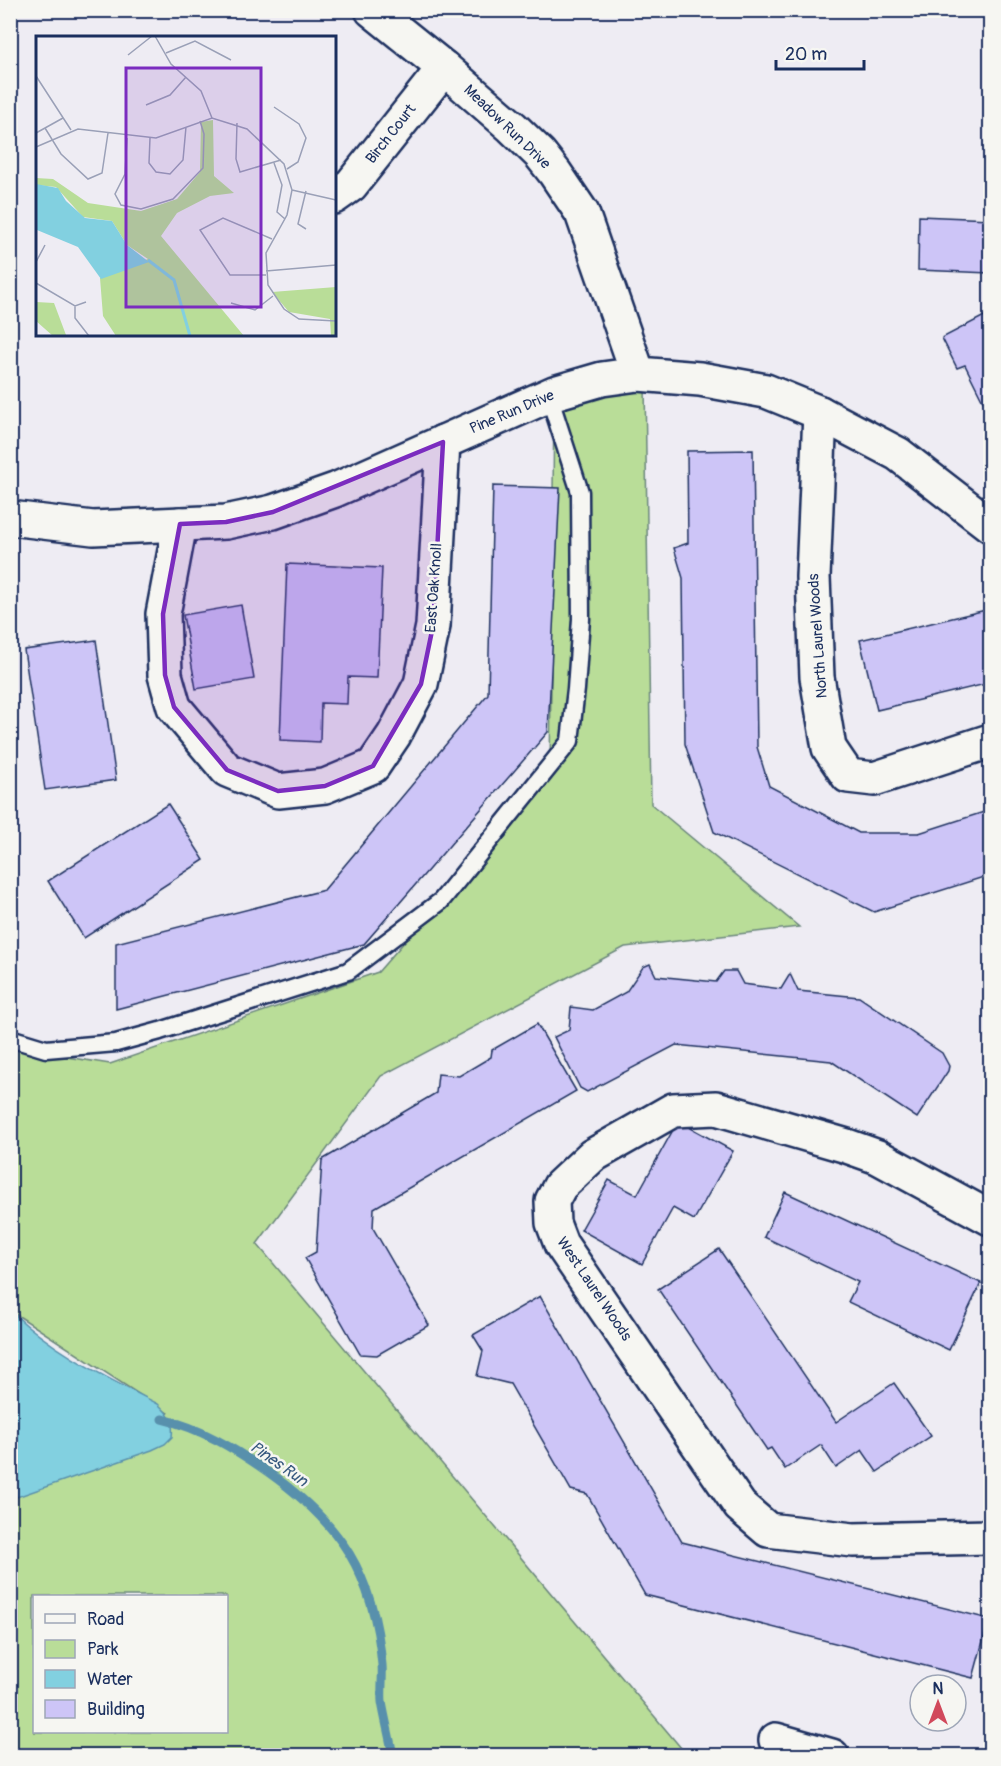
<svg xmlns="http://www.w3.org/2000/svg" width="1001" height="1766" viewBox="0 0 1001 1766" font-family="Pangolin,sans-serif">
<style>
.green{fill:#b9dd98;stroke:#6a867b;stroke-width:1.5;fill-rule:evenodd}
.water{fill:#82d0e0;stroke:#5990ac;stroke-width:1.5}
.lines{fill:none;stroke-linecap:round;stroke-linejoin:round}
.stream{stroke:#5990ac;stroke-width:9}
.building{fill:#cdc5f7;stroke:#1b2f5e;stroke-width:1.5}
.lane-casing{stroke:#1b2f5e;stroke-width:21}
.street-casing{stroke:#1b2f5e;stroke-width:38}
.lane{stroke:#f6f6f2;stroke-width:16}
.street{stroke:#f6f6f2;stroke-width:33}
.marked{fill:#7b2cbf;fill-opacity:0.2;stroke:#7b2cbf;stroke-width:4.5;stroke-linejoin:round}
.labels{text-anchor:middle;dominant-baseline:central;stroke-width:5;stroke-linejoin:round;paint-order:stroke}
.street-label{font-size:15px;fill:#1b2f5e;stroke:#f6f6f2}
.water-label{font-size:16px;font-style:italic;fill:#35577e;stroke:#f6f6f2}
.inset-river{fill:none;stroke:#82d0e0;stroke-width:3}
.inset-road{fill:none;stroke:#9aa0b7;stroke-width:1.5}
.view{fill:#7b2cbf;fill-opacity:0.15;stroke:#7b2cbf;stroke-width:3}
.inset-edge{fill:none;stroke:#1b2f5e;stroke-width:3}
</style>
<rect width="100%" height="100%" fill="#eeecf3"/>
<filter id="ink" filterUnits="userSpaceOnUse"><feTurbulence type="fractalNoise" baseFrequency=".0167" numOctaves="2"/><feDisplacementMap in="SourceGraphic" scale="12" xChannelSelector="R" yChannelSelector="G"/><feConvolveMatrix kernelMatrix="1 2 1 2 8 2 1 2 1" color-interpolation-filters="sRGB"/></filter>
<g filter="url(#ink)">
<path class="green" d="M645,384L651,804L799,927L625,947L381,1076L257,1244L687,1755H11V1478L168,1413L11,1311L10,1048L110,1064L378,972L550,775L554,401ZM34,1596H226V1732H34Z"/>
<path class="water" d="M11,1311C53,1352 106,1377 158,1404C169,1414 174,1421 172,1437L165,1444L152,1450L11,1499Z"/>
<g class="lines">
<path class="stream" d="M162,1419C201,1428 235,1449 268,1472C341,1524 374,1574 382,1665C383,1677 381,1690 382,1702C385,1720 390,1738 393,1756"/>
</g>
<g class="building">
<path d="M919,216L990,219V273L918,270Z"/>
<path d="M990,313V402L985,405L965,365L957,368L942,338Z"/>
<path d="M753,450L757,747L769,786L859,833H919L990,810V875L874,912L714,832L685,744L683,578L674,548L688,543L687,451Z"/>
<path d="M493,486L560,488L548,732L364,944L116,1009V943L324,890L488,694Z"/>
<path d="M287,564L382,568L377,678L348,677L347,704L321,703L320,742L280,740Z"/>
<path d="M241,605L254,679L196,689L183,615Z"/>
<path d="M990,609V683L877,710L860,640Z"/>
<path d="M96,640L116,780L45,790L24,650Z"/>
<path d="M168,804L204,860L84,938L48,881Z"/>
<path d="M650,964L656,976L716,982L724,971H736L743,984L781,989L790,974L798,991L859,997L942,1053L949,1066L948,1071L917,1118L831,1061L676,1045L587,1092L580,1088L554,1037L569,1030L571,1007L593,1010L626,992L643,967Z"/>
<path d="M537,1024L576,1091L374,1208L373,1228L429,1325L377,1355L360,1354L305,1258L316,1252L322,1160L436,1093L438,1074L459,1076L491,1057L492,1050Z"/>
<path d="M678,1121L733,1151L694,1220L673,1208L642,1264L581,1230L609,1180L637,1195Z"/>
<path d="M785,1192L981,1283L949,1350L848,1302L858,1282L764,1237Z"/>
<path d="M719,1249L836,1422L894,1383L931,1436L877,1472L862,1450L836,1468L821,1445L785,1469L771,1448L767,1450L658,1289Z"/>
<path d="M540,1296L682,1542L989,1619L973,1678L645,1595L587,1494L571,1490L510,1384L477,1376L483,1351L473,1335Z"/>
</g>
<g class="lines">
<defs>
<path id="lane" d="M10,1038L46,1049L116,1043L160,1031L348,971L441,901L570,741L576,689L581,619L580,492L549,396"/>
<g id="street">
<path d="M372,10L444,68L512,127L540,154L555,173L582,213L638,374"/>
<path d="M334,197L351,185L444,68"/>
<path d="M820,413L813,577L817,677L829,748L848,776L874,779L990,741"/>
<path d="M10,518L93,528L226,522L273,512L335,490L554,393L602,379L638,374L700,379L766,391L820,413L898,454L990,525"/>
<path d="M180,524L163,614L165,675L174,707L227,770L278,791L325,786L373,766L394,735L421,684L433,626L443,442"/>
<path d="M990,1218L878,1157L847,1146L716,1108L673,1110L592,1156L560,1186L552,1201L553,1223L561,1244L740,1506L768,1530L853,1540L990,1537"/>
<path d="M776,1740L832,1756"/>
</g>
</defs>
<use href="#lane" class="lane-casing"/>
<use href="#street" class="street-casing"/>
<use href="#lane" class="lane"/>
<use href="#street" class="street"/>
</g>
</g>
<path class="marked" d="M443,442L433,626L421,684L373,766L325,786L278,791L227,770L174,707L165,675L163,614L180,524L226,522L273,512Z"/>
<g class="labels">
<g class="street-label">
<text transform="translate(507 127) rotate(44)">Meadow Run Drive</text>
<text transform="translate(391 134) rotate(-52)">Birch Court</text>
<text transform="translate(512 412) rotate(-23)">Pine Run Drive</text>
<text transform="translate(434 588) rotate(-86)">East Oak Knoll</text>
<text transform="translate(818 636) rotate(-94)">North Laurel Woods</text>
<text transform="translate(594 1289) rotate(56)">West Laurel Woods</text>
</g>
<g class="water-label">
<text transform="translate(279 1464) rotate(35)">Pines Run</text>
</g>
</g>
<g transform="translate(36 36)">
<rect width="300" height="300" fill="#eeecf3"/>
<path d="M177,84L178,140L198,157L174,160L141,177L125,200L208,300H80L67,280L64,242L112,223L91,209L76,185L47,181L20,151L0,149V142L17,143L52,167L105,175L141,163L164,136L165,86ZM300,251V300H295L294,283L253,276L236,256ZM0,266L18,267L30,299L45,300H17L0,285Z" fill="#b9dd98"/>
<path d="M0,148L22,152L30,165L49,182L76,185L91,209L113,226L65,243L42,211L1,194Z" fill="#82d0e0"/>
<path class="inset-river" d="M112,224L138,244L154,300"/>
<path class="inset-road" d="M119,0L135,28L165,55L176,82M130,17L159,5L195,24M92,19L116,0M0,40L35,94M110,69L134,59L150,41M238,71L263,88L270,102L262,126L251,133M201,87L200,123L204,136L245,124M9,92L25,118L52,143L66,137L72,97M0,97L27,82M91,102L89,138L79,158L85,169L105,173L137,163L167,132L168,98L164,85M114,102L113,127L120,136L134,138L147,124L150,91M0,111L42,93L120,102L176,82L211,93L248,128L256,154L251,179L230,217L232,249L248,273L263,283L300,285M238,127L246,149L241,176L249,183M256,154L300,164M270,155L262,188L270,193M0,226L9,209M230,235L300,229M230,239H194L164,194L187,182L236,203M0,247L39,270L50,266M195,267L219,274L237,260M39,270V282L53,300"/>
<path class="view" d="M90,32H225V271H90Z"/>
<rect width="300" height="300" class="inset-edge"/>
</g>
<rect width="1001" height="1766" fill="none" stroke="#f6f6f2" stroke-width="36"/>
<rect x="18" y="18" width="965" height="1730" fill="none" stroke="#1b2f5e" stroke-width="2" filter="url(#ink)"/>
<rect x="33" y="1595" width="195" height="138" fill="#f6f6f2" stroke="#9ea6b7" stroke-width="1.5"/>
<rect x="45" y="1614" width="30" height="9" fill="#f6f6f2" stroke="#9ea6b7" stroke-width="1.5"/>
<text x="87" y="1625" font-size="18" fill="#1b2f5e">Road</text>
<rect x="45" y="1640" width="30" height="18" fill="#b9dd98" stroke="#9ea6b7" stroke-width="1.5"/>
<text x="87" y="1655" font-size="18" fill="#1b2f5e">Park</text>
<rect x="45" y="1670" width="30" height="18" fill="#82d0e0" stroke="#9ea6b7" stroke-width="1.5"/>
<text x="87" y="1685" font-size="18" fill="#1b2f5e">Water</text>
<rect x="45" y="1700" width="30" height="18" fill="#cdc5f7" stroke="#9ea6b7" stroke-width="1.5"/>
<text x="87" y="1715" font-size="18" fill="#1b2f5e">Building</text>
<g transform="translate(938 1703)"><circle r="28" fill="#f6f6f2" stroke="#9ea6b7" stroke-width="1.5"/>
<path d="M0-4.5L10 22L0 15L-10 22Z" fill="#d1495b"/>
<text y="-9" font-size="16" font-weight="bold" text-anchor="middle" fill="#1b2f5e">N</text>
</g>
<path d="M776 60v9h88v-9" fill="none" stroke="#1b2f5e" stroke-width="3"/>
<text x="785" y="60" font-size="18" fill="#1b2f5e" stroke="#f6f6f2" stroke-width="4.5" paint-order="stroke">20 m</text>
</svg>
